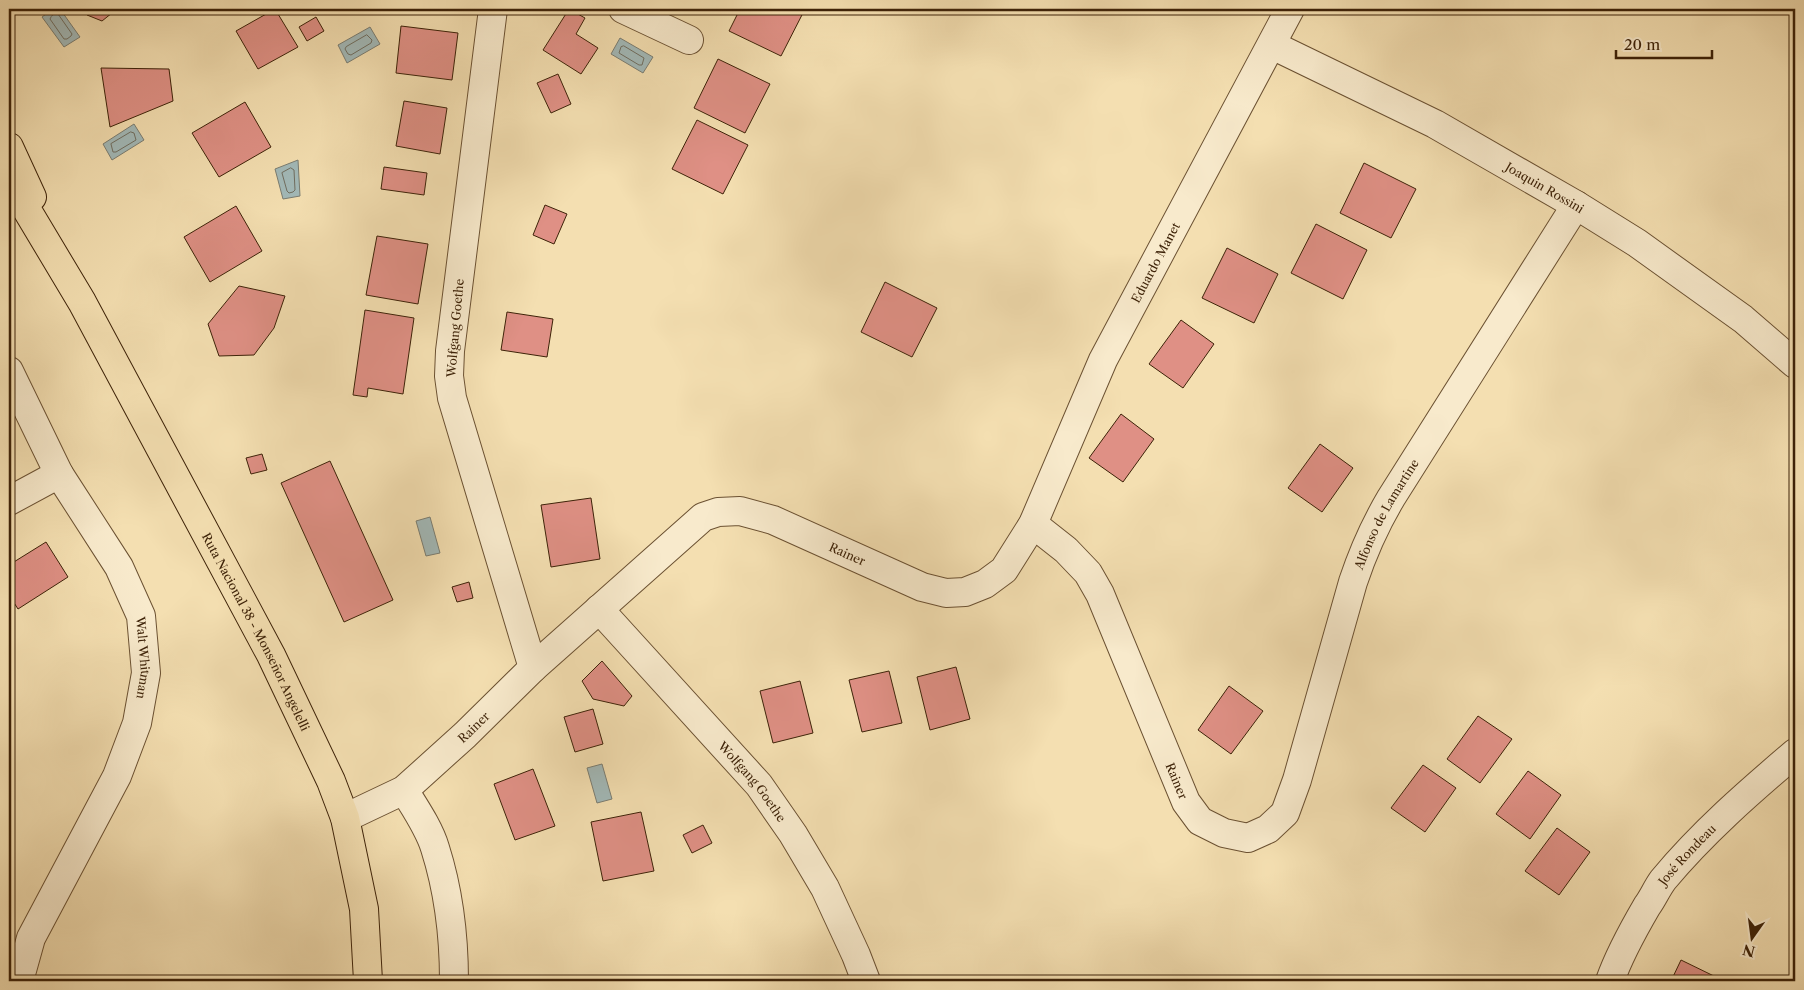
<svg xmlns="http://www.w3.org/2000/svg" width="1804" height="990" viewBox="0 0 1804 990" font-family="'Libre Caslon Text',serif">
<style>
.water{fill:#a2b9b8;stroke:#7a7d72}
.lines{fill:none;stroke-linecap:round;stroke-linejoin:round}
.shore{stroke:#706e60;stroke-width:1}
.building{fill:#df9085;stroke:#3d2208}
.minor-casing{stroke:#6b5132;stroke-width:30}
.primary-casing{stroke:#3d2208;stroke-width:30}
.minor{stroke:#f8eacc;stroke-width:28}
.primary{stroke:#f4dfb1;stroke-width:28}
.labels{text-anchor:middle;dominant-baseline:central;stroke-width:4.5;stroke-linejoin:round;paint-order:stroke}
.street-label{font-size:12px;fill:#3d2208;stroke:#f8eacc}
</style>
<rect width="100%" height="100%" fill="#f4dfb1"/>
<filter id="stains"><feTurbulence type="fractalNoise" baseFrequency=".004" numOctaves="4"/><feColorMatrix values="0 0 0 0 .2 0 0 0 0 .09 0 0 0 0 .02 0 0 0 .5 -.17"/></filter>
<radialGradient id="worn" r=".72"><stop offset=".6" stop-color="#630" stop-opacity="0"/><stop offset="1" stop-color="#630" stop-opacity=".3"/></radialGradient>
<g class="water">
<path d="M53,9H60L80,37L64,47L42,17Z"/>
<path d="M370,27L380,44L347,63L338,45Z"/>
<path d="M620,38L653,57L643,73L611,54Z"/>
<path d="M134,124L144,140L112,160L103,144Z"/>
<path d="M298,160L300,196L283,199L275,169Z"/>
<path d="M430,517L440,553L426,556L416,521Z"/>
<path d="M602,764L612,799L597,803L587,768Z"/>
</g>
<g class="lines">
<g class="shore">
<path d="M55,13L58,14L72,34L71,36L67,39H64L50,19L51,17Z"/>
<path d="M367,35L372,40L371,43L351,55L348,54L345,49L346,47Z"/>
<path d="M624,46L644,58L642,65H639L619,53L621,47Z"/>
<path d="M131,132L134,133L136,140L116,152H113L111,144Z"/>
<path d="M291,168L294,170L295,190L293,192L289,193L287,191L282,173Z"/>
</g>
</g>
<g class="building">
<path d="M82,9H117L102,21L87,15Z"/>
<path d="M275,9L298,47L258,69L236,31Z"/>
<path d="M569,9L585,18L576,34L598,48L581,74L543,50Z"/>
<path d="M740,9H805L781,56L729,31Z"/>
<path d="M316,17L324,31L307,41L299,27Z"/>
<path d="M401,26L458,33L452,80L396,73Z"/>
<path d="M718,59L770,84L745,133L694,108Z"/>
<path d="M101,68L169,69L173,101L110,127Z"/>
<path d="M558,74L571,104L551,113L537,83Z"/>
<path d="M404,101L447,108L440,154L396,146Z"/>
<path d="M245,102L271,147L219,177L192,133Z"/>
<path d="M697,120L748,145L723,194L672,169Z"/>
<path d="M1364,163L1416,189L1391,238L1340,213Z"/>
<path d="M384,167L427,173L424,195L381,189Z"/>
<path d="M545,205L567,214L554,244L533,235Z"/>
<path d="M236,206L262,251L210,282L184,237Z"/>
<path d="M1316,224L1367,250L1343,299L1291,273Z"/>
<path d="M377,236L428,244L418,304L366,295Z"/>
<path d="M1227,248L1278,274L1254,323L1202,298Z"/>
<path d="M885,282L937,308L912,357L861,332Z"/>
<path d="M239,286L285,296L274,328L254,355L219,356L208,324Z"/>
<path d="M365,310L414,318L403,394L368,388L367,397L353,395Z"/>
<path d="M507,312L553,319L547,357L501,350Z"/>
<path d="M1181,320L1214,344L1183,388L1149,364Z"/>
<path d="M1121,414L1154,439L1123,482L1089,458Z"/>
<path d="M1320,444L1353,468L1322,512L1288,488Z"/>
<path d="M262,454L267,470L251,474L246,458Z"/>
<path d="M330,461L393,600L344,622L281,483Z"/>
<path d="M591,498L600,559L551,567L541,505Z"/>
<path d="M46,542L68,577L18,609L9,595V565Z"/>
<path d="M469,582L473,598L457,602L452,587Z"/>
<path d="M602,661L632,696L624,706L593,699L582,681Z"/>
<path d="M956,667L970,719L930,730L917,677Z"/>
<path d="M889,671L902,723L862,732L849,680Z"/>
<path d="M800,681L813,733L773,743L760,691Z"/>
<path d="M1229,686L1263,711L1231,754L1198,730Z"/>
<path d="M593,709L603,744L575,752L564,717Z"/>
<path d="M1478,716L1512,739L1480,783L1447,759Z"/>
<path d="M1423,765L1456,788L1425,832L1391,808Z"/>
<path d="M533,769L555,826L515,840L494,784Z"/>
<path d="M1528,771L1561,795L1530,839L1496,814Z"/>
<path d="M641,812L654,871L603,881L591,822Z"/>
<path d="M703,825L712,843L692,853L683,835Z"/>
<path d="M1557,828L1590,852L1559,895L1525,871Z"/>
<path d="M1681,960L1718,978L1716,981H1671Z"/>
</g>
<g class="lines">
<defs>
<g id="minor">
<path d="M493,9L450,351L449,376L452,398L533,668"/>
<path d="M623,9L689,40"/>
<path id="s1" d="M1272,45L1435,124L1576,205L1637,243L1743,319L1795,364"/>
<path id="s2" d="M9,371L59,474L119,567L141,616L146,673L137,723L117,776L31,938L19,981"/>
<path d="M9,501L59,474"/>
<path id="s3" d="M1033,524L1066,550L1088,573L1100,594L1186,802L1200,821L1224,833L1248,838L1268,829L1285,813L1297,780L1353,582C1363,552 1375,525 1391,498L1576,205"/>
<path id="s4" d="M599,609L759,785L793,834L825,888L856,955L866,981"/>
<path d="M404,790C415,808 429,828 435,848C449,892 454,935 454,981"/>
<path id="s5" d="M345,818L404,790L465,735L533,668L703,517L718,512L740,511L773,520L922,587L946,593L965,592L985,584L1004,570L1033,524L1103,360L1290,9"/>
<path id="s6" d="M1610,981C1619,955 1633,930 1647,906C1653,898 1657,888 1663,880C1702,833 1749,792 1795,753"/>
</g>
<g id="primary">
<path d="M9,147L32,197"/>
<path id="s7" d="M9,180L82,302L271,655L331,781L345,818L364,909L368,981"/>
</g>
</defs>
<use href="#minor" class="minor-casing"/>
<use href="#primary" class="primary-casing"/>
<use href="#minor" class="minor"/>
<use href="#primary" class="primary"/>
</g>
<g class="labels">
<g class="street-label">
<text stroke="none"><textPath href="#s1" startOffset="308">Joaquin Rossini</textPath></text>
<text stroke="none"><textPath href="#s5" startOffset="1138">Eduardo Manet</textPath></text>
<text transform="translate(455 328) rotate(-85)">Wolfgang Goethe</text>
<text stroke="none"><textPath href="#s3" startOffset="760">Alfonso de Lamartine</textPath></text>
<text stroke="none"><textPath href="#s5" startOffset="624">Rainer</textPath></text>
<text stroke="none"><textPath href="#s7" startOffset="515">Ruta Nacional 38 - Monseñor Angelelli</textPath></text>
<text stroke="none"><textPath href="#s2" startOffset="321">Walt Whitman</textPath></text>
<text stroke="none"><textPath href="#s5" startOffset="159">Rainer</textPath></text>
<text stroke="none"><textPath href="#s3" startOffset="300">Rainer</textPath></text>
<text stroke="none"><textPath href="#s4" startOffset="231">Wolfgang Goethe</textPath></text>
<text stroke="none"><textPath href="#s6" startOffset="149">José Rondeau</textPath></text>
</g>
</g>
<rect width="1804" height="990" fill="none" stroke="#f4dfb1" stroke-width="30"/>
<rect x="10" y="10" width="1784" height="970" fill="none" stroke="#3d2208" stroke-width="2.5"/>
<rect x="15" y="15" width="1774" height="960" fill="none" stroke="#3d2208"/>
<g transform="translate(1752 938) rotate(194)" stroke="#f8eacc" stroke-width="4" paint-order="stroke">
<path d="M0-4L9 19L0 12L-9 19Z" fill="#3d2208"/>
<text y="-8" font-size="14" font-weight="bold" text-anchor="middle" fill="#3d2208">N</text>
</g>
<path d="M1616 50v8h96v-8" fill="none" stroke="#3d2208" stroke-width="2.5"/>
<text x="1624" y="50" font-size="15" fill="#3d2208" stroke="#f8eacc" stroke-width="4" paint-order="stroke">20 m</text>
<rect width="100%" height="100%" filter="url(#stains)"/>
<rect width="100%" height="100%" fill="url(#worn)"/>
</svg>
